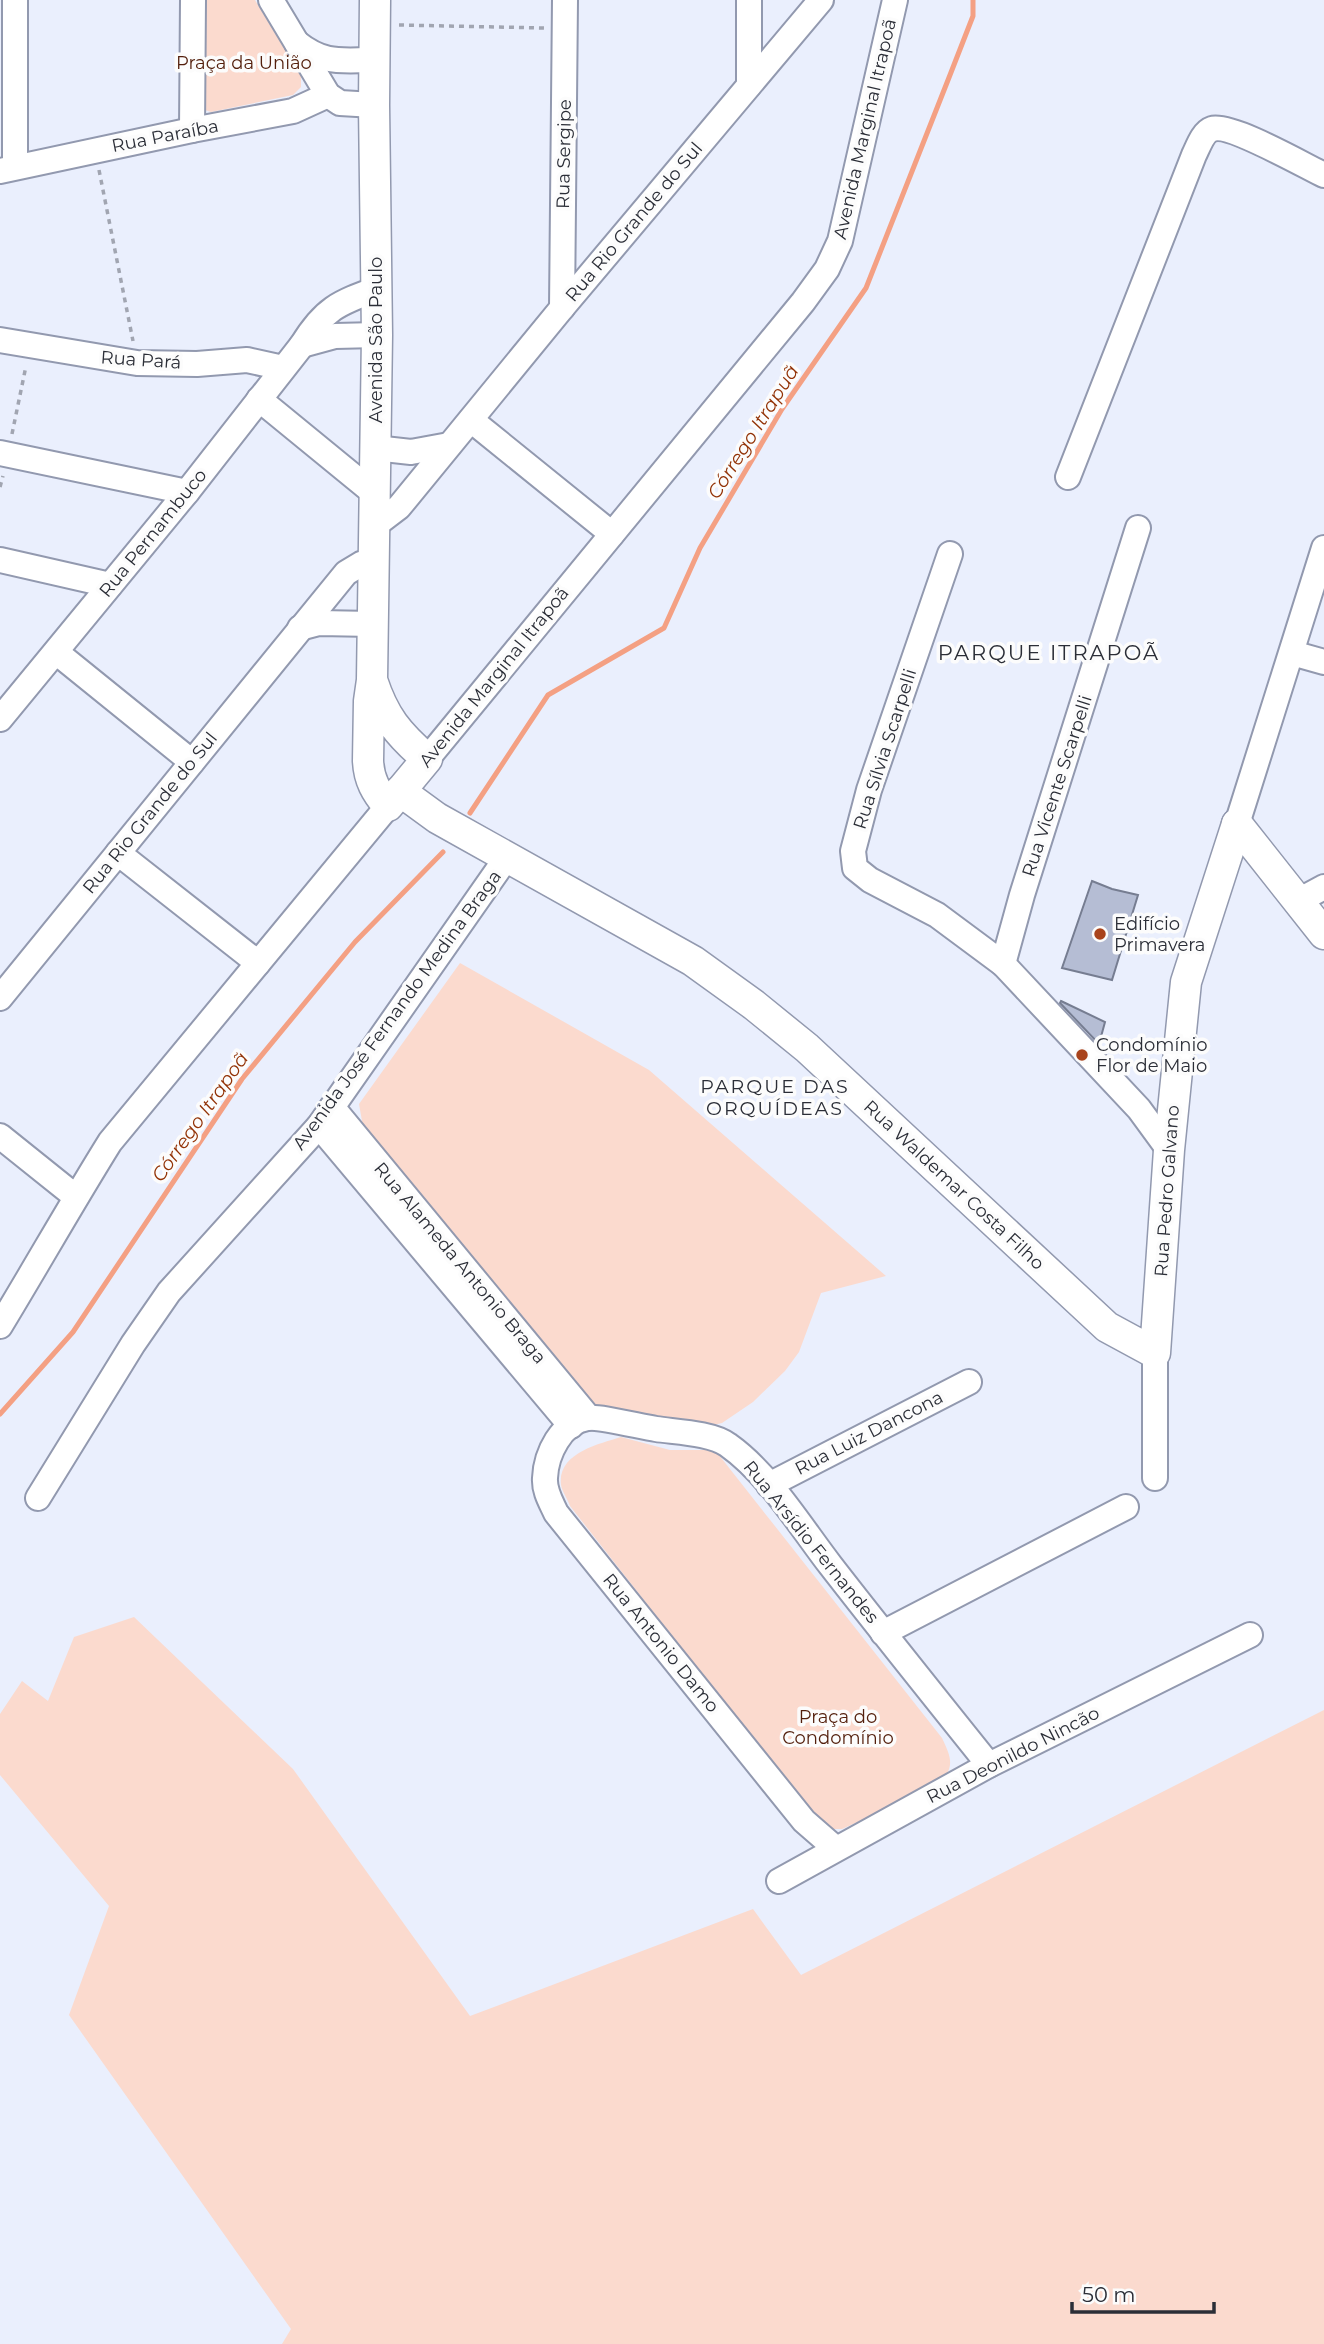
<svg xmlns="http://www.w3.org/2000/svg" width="1324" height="2344" viewBox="0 0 1324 2344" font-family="Montserrat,sans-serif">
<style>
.green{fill:#fbdace}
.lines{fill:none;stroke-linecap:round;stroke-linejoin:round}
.stream{stroke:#f4a083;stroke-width:5}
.building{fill:#b5bdd4;stroke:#767d91;stroke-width:2}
.minor-casing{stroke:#9299af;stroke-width:28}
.major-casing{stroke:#9299af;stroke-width:33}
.path{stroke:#a1a5b1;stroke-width:3.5;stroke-dasharray:5 5;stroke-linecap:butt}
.minor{stroke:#fff;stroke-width:24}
.major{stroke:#fff;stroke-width:30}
.poi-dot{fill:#a9431c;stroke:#fcfcfc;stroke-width:2.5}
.labels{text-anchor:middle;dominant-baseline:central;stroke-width:7;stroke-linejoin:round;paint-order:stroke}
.park-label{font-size:18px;fill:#531f0c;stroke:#fcfcfc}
.street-label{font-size:18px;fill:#2b2e37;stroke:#fcfcfc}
.poi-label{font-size:18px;fill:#2b2e37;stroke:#fcfcfc;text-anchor:start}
.water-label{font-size:19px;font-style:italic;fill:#923206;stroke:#fcfcfc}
.neighbourhood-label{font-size:19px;letter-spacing:2px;fill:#2b2e37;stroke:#fcfcfc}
.quarter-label{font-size:21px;letter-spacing:2px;fill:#2b2e37;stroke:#fcfcfc}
</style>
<rect width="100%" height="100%" fill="#eaeffd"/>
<g class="green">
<path d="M203,0H255L301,76V87L293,95L211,112L205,110L202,103Z"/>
<path d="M460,963L649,1070L886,1276L821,1293L799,1352L785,1371L753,1402L722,1423L705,1427L641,1421L582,1403L365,1138L359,1104Z"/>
<path d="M621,1437L670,1450H715L942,1738C952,1759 955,1767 938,1786L842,1829H828L815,1818L570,1506C568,1500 562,1491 561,1485C557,1453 599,1444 621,1437Z"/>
<path d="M134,1617L293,1769L470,2016L753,1909L801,1975L1324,1710V2344H282L291,2329L69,2015L109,1906L0,1775V1714L22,1681L48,1701L74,1637Z"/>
</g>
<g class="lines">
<g class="stream">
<path d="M470,813L548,695L664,628L700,548L782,409L866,288L950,75L973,16V0"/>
<path d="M0,1414L73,1332L242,1079L355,942L443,852"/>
</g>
</g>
<g class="building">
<path d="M1092,881L1112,889L1138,895L1112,980L1062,968Z"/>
<path d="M1061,1001L1105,1022L1099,1044L1060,1003Z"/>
</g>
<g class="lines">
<defs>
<g id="minor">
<path d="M271,0L328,95L340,103L374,105"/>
<path d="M749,0V85"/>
<path d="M297,43C325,65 341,60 375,60"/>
<path d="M192,130L193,0"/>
<path d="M15,167V0"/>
<path d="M0,171L192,130L293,111L328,95"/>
<path d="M562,308L565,0"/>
<path d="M0,340L137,363L197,364L247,360L283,368"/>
<path d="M302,345L335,336L377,335"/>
<path d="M259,399L375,494"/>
<path d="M471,420L612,534"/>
<path d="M375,448L411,452L449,445"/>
<path d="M0,453L187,492"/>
<path d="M1068,477L1194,155C1198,147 1203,132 1212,129C1230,123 1305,166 1324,175"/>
<path d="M374,526L399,507L562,308L821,0"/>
<path d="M950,554L869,790L853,851L855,868L870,880L937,915L1003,964L1139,1109L1169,1150"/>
<path d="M0,560L110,585"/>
<path d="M300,628L319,623L373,624"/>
<path d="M56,652L192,762"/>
<path d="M1292,653L1324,662"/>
<path d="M0,719L187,492L302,345C324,309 338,303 377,289"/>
<path d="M427,759L803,302L827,269L840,241L895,0"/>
<path d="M1237,824L1324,548"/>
<path d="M118,853L258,963"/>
<path d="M1298,901L1324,887"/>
<path d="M1003,964L1022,895L1138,528"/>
<path d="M0,998L346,573L361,564L374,560"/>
<path d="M332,1107L589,1418"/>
<path d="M319,1126L571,1426"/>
<path d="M0,1136L76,1197"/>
<path d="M0,1326C37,1265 72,1203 110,1142L388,806"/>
<path d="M1155,1353V1478"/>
<path d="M769,1485L969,1382"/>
<path d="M38,1498L133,1344L169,1292L319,1126L507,857"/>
<path d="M883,1633L1126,1507"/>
<path d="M835,1848L804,1821L556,1513C551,1502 544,1491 545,1478C546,1454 561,1422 588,1418C598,1416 642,1427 656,1429C676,1432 712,1433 728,1445C769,1474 800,1526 831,1566C883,1633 936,1699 989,1765"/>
<path d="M779,1881L989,1765L1250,1635"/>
</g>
<g id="major">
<path d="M372,680C384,717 398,734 427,759L388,806C376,792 369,780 368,761L369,701L372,680L377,335L374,105L375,0"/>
<path d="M400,791L437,818L693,961L754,1005L807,1048L1107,1327L1155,1353L1169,1150L1186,982L1237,824"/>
<path d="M1237,824L1324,934"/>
</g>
</defs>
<use href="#minor" class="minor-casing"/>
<use href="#major" class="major-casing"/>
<g class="path">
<path d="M399,25L545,28"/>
<path d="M99,170L133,341"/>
<path d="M12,434L26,366"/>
<path d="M0,487L3,476"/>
</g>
<use href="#minor" class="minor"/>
<use href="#major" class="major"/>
</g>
<g class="poi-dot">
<circle cx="1100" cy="934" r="7"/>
<circle cx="1082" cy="1055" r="7"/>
</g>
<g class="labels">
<g class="park-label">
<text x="244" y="63">Praça da União</text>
<text x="838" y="1717">Praça do<tspan x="838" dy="21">Condomínio</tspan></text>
</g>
<g class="street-label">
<text transform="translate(865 129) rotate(-77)">Avenida Marginal Itrapoã</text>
<text transform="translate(165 136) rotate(-11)">Rua Paraíba</text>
<text transform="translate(564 154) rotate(-89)">Rua Sergipe</text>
<text transform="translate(634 222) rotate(-50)">Rua Rio Grande do Sul</text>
<text transform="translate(376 340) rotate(-90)">Avenida São Paulo</text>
<text transform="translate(141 360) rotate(4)">Rua Pará</text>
<text transform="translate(153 533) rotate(-51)">Rua Pernambuco</text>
<text transform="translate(494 677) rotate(-51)">Avenida Marginal Itrapoã</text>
<text transform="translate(885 749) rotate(-72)">Rua Sílvia Scarpelli</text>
<text transform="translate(1057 786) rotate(-72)">Rua Vicente Scarpelli</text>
<text transform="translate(150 813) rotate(-51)">Rua Rio Grande do Sul</text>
<text transform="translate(397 1010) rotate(-54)">Avenida José Fernando Medina Braga</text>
<text transform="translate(954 1185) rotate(43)">Rua Waldemar Costa Filho</text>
<text transform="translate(1167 1191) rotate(-86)">Rua Pedro Galvano</text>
<text transform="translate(460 1263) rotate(50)">Rua Alameda Antonio Braga</text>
<text transform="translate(869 1433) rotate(-27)">Rua Luiz Dancona</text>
<text transform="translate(811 1542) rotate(51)">Rua Arsídio Fernandes</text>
<text transform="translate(661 1643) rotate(51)">Rua Antonio Damo</text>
<text transform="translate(1013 1755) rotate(-27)">Rua Deonildo Nincão</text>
</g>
<g class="poi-label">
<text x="1114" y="924">Edifício<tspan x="1114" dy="21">Primavera</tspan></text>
<text x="1096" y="1045">Condomínio<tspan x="1096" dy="21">Flor de Maio</tspan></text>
</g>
<g class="water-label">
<text transform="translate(753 432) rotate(-58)">Córrego Itrapuã</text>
<text transform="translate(200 1117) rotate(-55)">Córrego Itrapoã</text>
</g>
<g class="neighbourhood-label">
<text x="775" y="1086">PARQUE DAS<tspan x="775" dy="22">ORQUÍDEAS</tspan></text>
</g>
<g class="quarter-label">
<text x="1049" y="652">PARQUE ITRAPOÃ</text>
</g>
</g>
<path d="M1072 2302v10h142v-10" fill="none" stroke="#2b2e37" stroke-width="3.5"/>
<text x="1082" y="2302" font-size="21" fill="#2b2e37" stroke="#fcfcfc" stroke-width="5" paint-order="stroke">50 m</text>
</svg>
